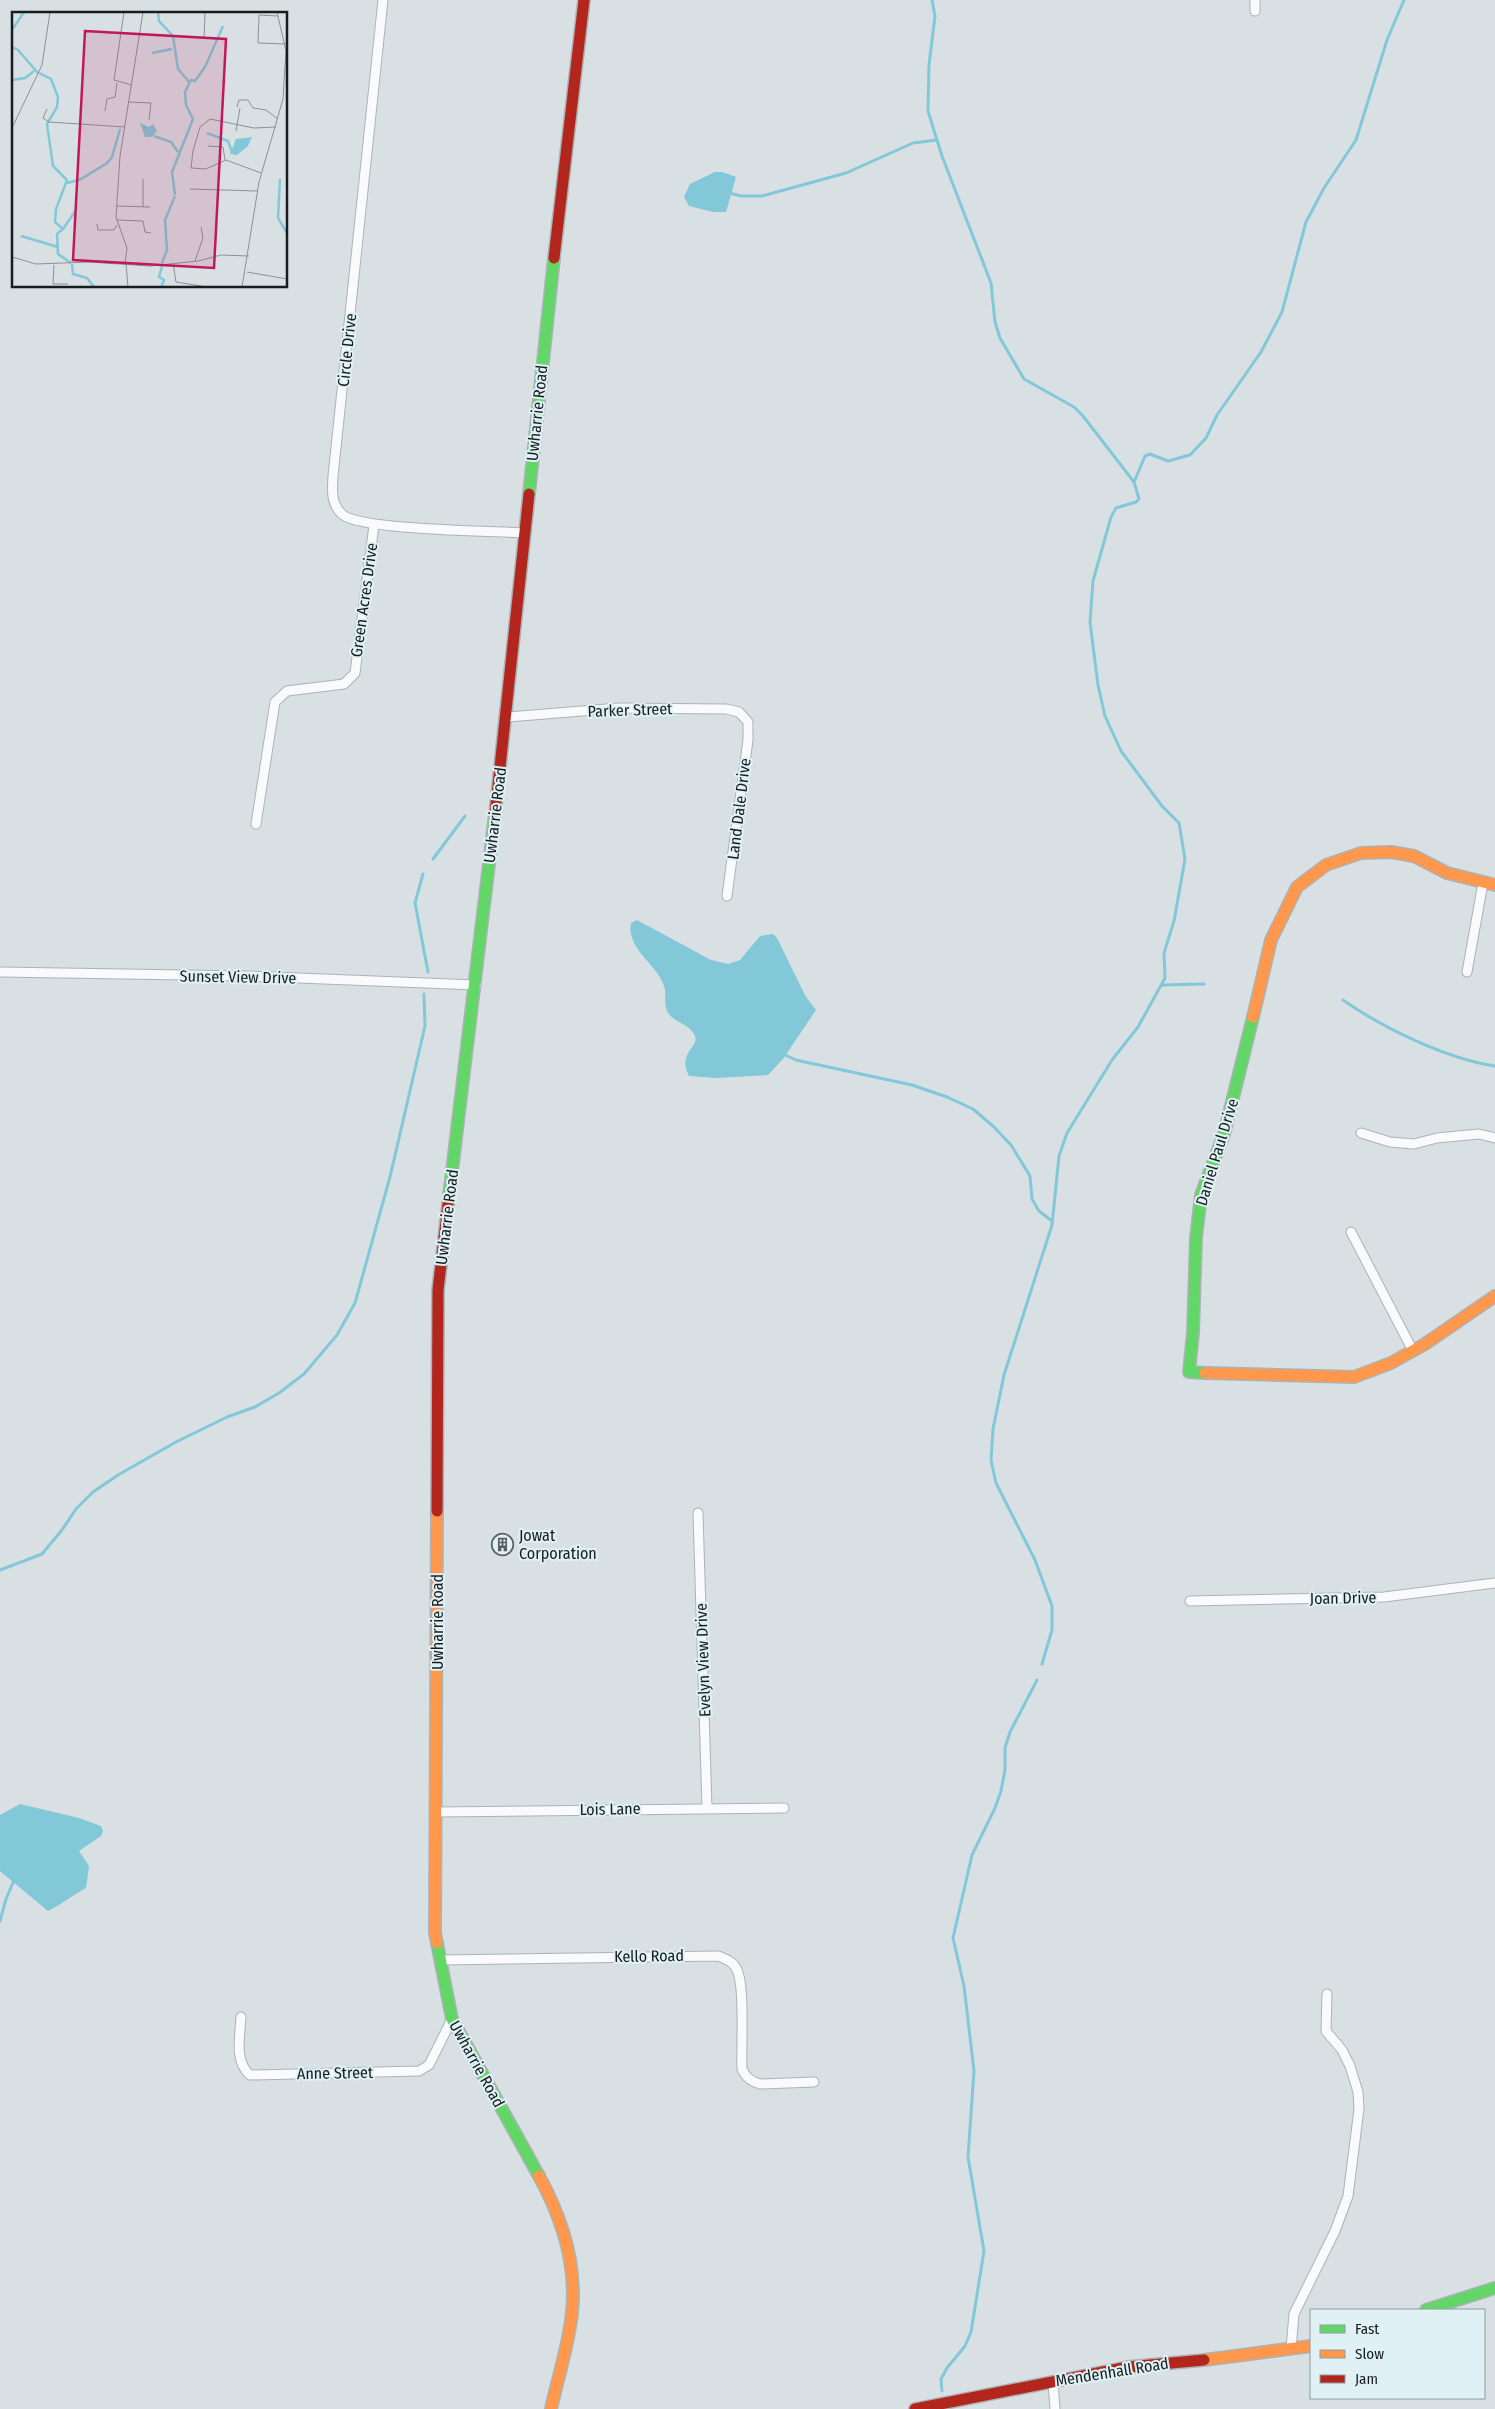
<svg xmlns="http://www.w3.org/2000/svg" width="1495" height="2409" viewBox="0 0 1495 2409" font-family="'Fira Sans Condensed',sans-serif">
<style>
.water{fill:#83c8d8}
.lines{fill:none;stroke-linecap:round;stroke-linejoin:round}
.stream{stroke:#83c8d8;stroke-width:3}
.street-casing{stroke:#acb3b5;stroke-width:11}
.fast-casing{stroke:#acb3b5;stroke-width:14}
.slow-casing{stroke:#acb3b5;stroke-width:14}
.jam-casing{stroke:#acb3b5;stroke-width:14}
.street{stroke:#f9fafb;stroke-width:9}
.fast{stroke:#63d668;stroke-width:11}
.slow{stroke:#ff974d;stroke-width:11}
.jam{stroke:#b3261e;stroke-width:11}
.labels{text-anchor:middle;dominant-baseline:central;stroke-width:4;stroke-linejoin:round;paint-order:stroke}
.street-label{font-size:16px;fill:#171d1e;stroke:#e0f1f5}
.poi-label{font-size:16px;fill:#171d1e;stroke:#e0f1f5;text-anchor:start}
.inset-river{fill:none;stroke:#83c8d8;stroke-width:2.5}
.inset-road{fill:none;stroke:#8b9294;stroke-width:1}
.view{fill:#c2185b;fill-opacity:0.15;stroke:#c2185b;stroke-width:2.5}
.inset-edge{fill:none;stroke:#171d1e;stroke-width:2.5}
</style>
<rect width="100%" height="100%" fill="#d8e0e3"/>
<g class="water">
<path d="M715,172H722L736,177L726,212H713L689,206L684,197L690,184Z"/>
<path d="M637,920L711,960L728,964L740,960L760,936L773,934L777,938L806,997L816,1010L783,1059L768,1075L716,1078L689,1076C676,1051 702,1047 694,1034C689,1024 675,1023 668,1013C663,1004 667,995 664,986C657,964 626,949 631,923Z"/>
<path d="M20,1804L79,1818L101,1826L103,1831L101,1836L79,1851L89,1866L86,1888C73,1895 62,1904 48,1911L0,1871V1815Z"/>
</g>
<g class="lines">
<g class="stream">
<path d="M932,0L935,16L929,65L928,111L942,156L991,283L995,322L1000,338L1024,379L1074,407L1083,416L1134,482L1139,499L1136,502L1116,508L1111,517L1093,581L1090,622L1098,685L1105,716L1121,751L1162,806L1179,823L1185,859L1174,921L1164,953L1165,978L1138,1027L1112,1060L1067,1133L1059,1156L1052,1225L1004,1375L993,1429L991,1460L996,1483L1035,1560L1052,1606V1630L1042,1664"/>
<path d="M729,193L741,196H762L846,173L913,143L937,140"/>
<path d="M1134,482L1145,456L1150,454L1168,461L1190,455L1206,438L1217,415L1261,352L1282,312L1306,222L1324,188L1356,140L1387,40L1404,0"/>
<path d="M433,859L465,816"/>
<path d="M423,874L415,903L428,972"/>
<path d="M1162,985L1204,984"/>
<path d="M1343,1000C1383,1028 1447,1059 1495,1066"/>
<path d="M783,1054L796,1060L912,1085L947,1097L973,1109L994,1127L1011,1145L1030,1176L1032,1199L1039,1211L1052,1221"/>
<path d="M0,1570L42,1554L62,1530L76,1509L93,1492L118,1475L176,1442L227,1417L255,1407L279,1393L304,1374L337,1335L355,1303L390,1177L425,1026L424,994"/>
<path d="M0,1921L6,1899L15,1878"/>
<path d="M942,2391L941,2379L947,2368L965,2346L971,2332L984,2251L968,2157L974,2071L964,1986L953,1938L972,1855L995,1808L1001,1791L1005,1770V1748L1010,1732L1037,1680"/>
</g>
<defs>
<g id="street">
<path d="M383,0L333,476C332,491 331,505 343,515C362,530 494,531 525,533"/>
<path d="M1255,11V0"/>
<path d="M507,717L619,708L726,709L739,712L748,722V740L727,896"/>
<path d="M256,824L275,702L287,691L344,684L355,673L374,525"/>
<path d="M0,972L247,976L476,985"/>
<path d="M1467,972L1483,883"/>
<path d="M1361,1133L1390,1142L1414,1144L1437,1138L1479,1134L1495,1138"/>
<path d="M1351,1232L1413,1351"/>
<path d="M698,1513L707,1808"/>
<path d="M1190,1601L1384,1597L1495,1583"/>
<path d="M436,1812L784,1808"/>
<path d="M440,1960L718,1956C726,1959 734,1962 737,1970C745,1987 741,2047 742,2069C746,2078 751,2081 760,2084L814,2082"/>
<path d="M241,2017C240,2037 234,2061 250,2075L419,2071L429,2065L452,2019"/>
<path d="M1291,2349L1294,2314L1335,2231L1348,2196L1359,2109L1358,2092L1350,2066L1342,2050L1326,2031L1327,1994"/>
<path d="M1053,2381L1055,2409"/>
</g>
<g id="fast">
<path d="M529,494L554,258"/>
<path d="M449,1196L495,814"/>
<path d="M1205,1373L1189,1372L1193,1333L1196,1238L1201,1195L1224,1134L1253,1017"/>
<path d="M437,1943L452,2019L539,2176"/>
<path d="M1426,2310L1495,2288"/>
</g>
<g id="slow">
<path d="M1253,1017L1271,940L1297,887L1326,865L1361,853L1391,852L1414,856L1447,873L1495,885"/>
<path d="M1205,1373L1354,1377L1391,1363L1425,1344L1495,1296"/>
<path d="M437,1943L435,1933L437,1511"/>
<path d="M539,2176C562,2218 577,2264 572,2312C569,2344 558,2377 551,2409"/>
<path d="M1204,2360L1311,2346"/>
</g>
<g id="jam">
<path d="M554,258L584,0"/>
<path d="M495,814L529,494"/>
<path d="M437,1511L438,1290L449,1196"/>
<path d="M915,2409L1128,2367L1204,2360"/>
</g>
</defs>
<use href="#street" class="street-casing"/>
<use href="#fast" class="fast-casing"/>
<use href="#slow" class="slow-casing"/>
<use href="#jam" class="jam-casing"/>
<use href="#street" class="street"/>
<use href="#fast" class="fast"/>
<use href="#slow" class="slow"/>
<use href="#jam" class="jam"/>
</g>
<defs>
<symbol id="building-ring" viewBox="-11 -11 22 22"><circle r="9.5" fill="#e0f1f5" stroke="#5b6163" stroke-width="1.5"/><path d="M-4-6H4V6H1V3H-1V6H-4ZM-2.5-4.3h1.7v1.8h-1.7ZM.8-4.3h1.7v1.8H.8ZM-2.5-1h1.7V.8h-1.7ZM.8-1h1.7V.8H.8Z" fill="#5b6163"/></symbol>
</defs>
<g fill-rule="evenodd">
<use href="#building-ring" x="490" y="1532" width="25" height="25"/>
</g>
<g class="labels">
<g class="street-label">
<text transform="translate(347 350) rotate(-84)">Circle Drive</text>
<text transform="translate(537 413) rotate(-84)">Uwharrie Road</text>
<text transform="translate(364 600) rotate(-82)">Green Acres Drive</text>
<text transform="translate(630 710) rotate(-2)">Parker Street</text>
<text transform="translate(739 809) rotate(-83)">Land Dale Drive</text>
<text transform="translate(495 815) rotate(-83)">Uwharrie Road</text>
<text transform="translate(238 977) rotate(1)">Sunset View Drive</text>
<text transform="translate(1217 1152) rotate(-73)">Daniel Paul Drive</text>
<text transform="translate(447 1217) rotate(-83)">Uwharrie Road</text>
<text transform="translate(1343 1598) rotate(-1)">Joan Drive</text>
<text transform="translate(437 1622) rotate(-90)">Uwharrie Road</text>
<text transform="translate(703 1660) rotate(-92)">Evelyn View Drive</text>
<text transform="translate(610 1809) rotate(-1)">Lois Lane</text>
<text transform="translate(649 1956) rotate(-1)">Kello Road</text>
<text transform="translate(477 2064) rotate(61)">Uwharrie Road</text>
<text transform="translate(335 2073) rotate(-1)">Anne Street</text>
<text transform="translate(1112 2372) rotate(-9)">Mendenhall Road</text>
</g>
<g class="poi-label">
<text x="519" y="1535">Jowat<tspan x="519" dy="18">Corporation</tspan></text>
</g>
</g>
<g transform="translate(12 12)">
<rect width="275" height="275" fill="#d8e0e3"/>
<path d="M128,111L137,115L141,112L145,119L140,125H133ZM240,125L236,134L225,143L218,142L224,127Z" fill="#83c8d8"/>
<path class="inset-river" d="M146,0L147,9L161,24L166,57L177,70M0,18L12,0M0,35L6,38L26,61M140,41L160,37M27,61L39,67L46,85L45,95L35,112L41,154L55,168L44,197L43,210L51,217L45,222L46,242L59,251M0,68L13,66L22,59M195,121L216,129L220,140M142,124L159,130L166,140M268,167L266,206L275,221M55,171L69,167L95,151L100,145L108,117M163,183L160,160L181,107L174,93L173,80L179,68L183,69L193,55L211,14M51,217L64,198M9,224L46,235M150,251L155,238L153,208L163,184M60,252L61,262L75,266L82,275M149,275L152,268L147,265L150,254"/>
<path class="inset-road" d="M112,0L102,68L120,73M266,4L247,3L246,31L274,32M192,27L193,0M117,90L139,91L137,108M225,95L227,88H236L241,96L254,98L266,107M35,97L31,106L37,110L113,115M93,99L95,87L103,85L105,71M0,116L30,53L38,0M224,119L228,96M196,134L211,135L213,148M249,161L214,148L194,157L179,156L181,139L188,115L198,107L242,116L264,115M178,177L245,179M105,194L138,195M131,195V167M105,208L131,209L133,220L139,221M85,212L86,218H102L105,213M0,245L24,252L77,250L138,254L186,249L209,243L237,244M183,249L191,226L189,215M161,251L164,270L195,275M113,252L115,236L104,205L108,144L131,0M114,252L116,275M42,253L41,272H56M235,260L275,267M230,275L247,170L271,87L274,39L265,0"/>
<path class="view" d="M73,19L214,27L202,256L61,248Z"/>
<rect width="275" height="275" class="inset-edge"/>
</g>
<rect x="1310" y="2309" width="175" height="90" fill="#e0f1f5" stroke="#909c9f"/>
<rect x="1320" y="2325" width="25" height="8" fill="#63d668" stroke="#909c9f"/>
<text x="1355" y="2334" font-size="15" fill="#171d1e">Fast</text>
<rect x="1320" y="2350" width="25" height="8" fill="#ff974d" stroke="#909c9f"/>
<text x="1355" y="2359" font-size="15" fill="#171d1e">Slow</text>
<rect x="1320" y="2375" width="25" height="8" fill="#b3261e" stroke="#909c9f"/>
<text x="1355" y="2384" font-size="15" fill="#171d1e">Jam</text>
</svg>
